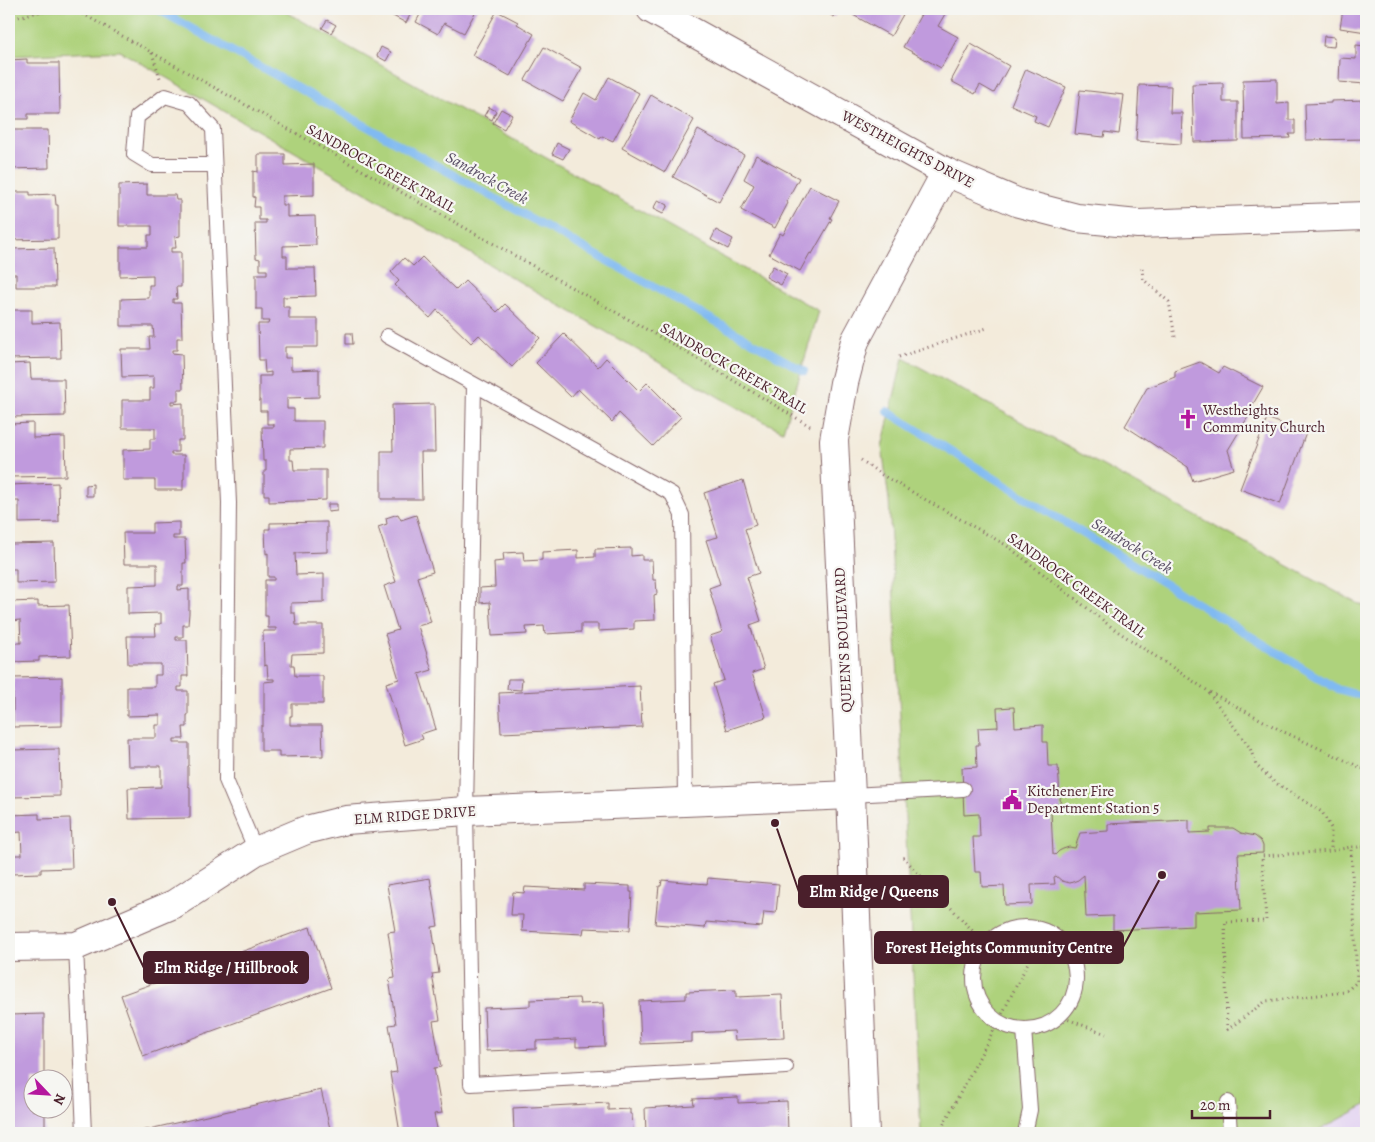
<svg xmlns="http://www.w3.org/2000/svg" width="1375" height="1142" viewBox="0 0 1375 1142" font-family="Alegreya,serif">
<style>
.built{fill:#e3d3f2}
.green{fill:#aed27c;stroke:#7c7854}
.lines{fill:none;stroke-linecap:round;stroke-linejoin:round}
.stream{stroke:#80baf1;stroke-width:8}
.building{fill:#c09add}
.service-casing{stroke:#856669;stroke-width:16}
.minor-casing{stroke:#856669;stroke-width:30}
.tertiary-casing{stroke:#856669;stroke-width:30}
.path{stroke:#856669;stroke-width:3;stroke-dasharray:1 4;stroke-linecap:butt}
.service{stroke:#fff;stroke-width:14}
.minor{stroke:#fff;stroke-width:28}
.tertiary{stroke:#fff;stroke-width:28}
.labels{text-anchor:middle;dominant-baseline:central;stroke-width:4.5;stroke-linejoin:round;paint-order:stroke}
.street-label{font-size:15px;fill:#4a1f2b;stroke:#f6f6f2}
.poi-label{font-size:15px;fill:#4a1f2b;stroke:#f6f6f2;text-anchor:start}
.water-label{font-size:16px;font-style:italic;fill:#5a4e66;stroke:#f6f6f2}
.leader{fill:none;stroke:#4a1f2b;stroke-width:2}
.callout-dot{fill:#4a1f2b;stroke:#f6f6f2;stroke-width:2}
.callout{fill:#4a1f2b;stroke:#4a1f2b;stroke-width:2}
.callout-label{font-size:16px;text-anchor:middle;font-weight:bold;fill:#fff}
</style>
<rect width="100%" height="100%" fill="#f6f6f2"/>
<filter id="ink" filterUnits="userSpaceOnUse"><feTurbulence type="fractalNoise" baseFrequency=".02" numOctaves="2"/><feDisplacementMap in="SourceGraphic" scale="10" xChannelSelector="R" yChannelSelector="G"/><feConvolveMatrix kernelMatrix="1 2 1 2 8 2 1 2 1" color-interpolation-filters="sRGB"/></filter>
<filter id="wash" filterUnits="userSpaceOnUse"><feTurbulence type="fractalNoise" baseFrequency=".0096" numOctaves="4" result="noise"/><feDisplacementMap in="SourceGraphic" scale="20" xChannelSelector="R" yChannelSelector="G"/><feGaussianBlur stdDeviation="1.12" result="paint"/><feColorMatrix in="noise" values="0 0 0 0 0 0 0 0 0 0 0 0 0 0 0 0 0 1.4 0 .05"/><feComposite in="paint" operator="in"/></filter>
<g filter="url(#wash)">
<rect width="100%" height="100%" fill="#f3ebdb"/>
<path class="built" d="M1366,1105V1133H1281L1318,1131Z"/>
<g class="green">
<path d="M9,9H281L819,311L783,431L743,411L120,51L9,56Z"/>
<path d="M903,358L1357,603L1366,606V1105L1318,1131L1281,1133H921L889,500L882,447Z"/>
</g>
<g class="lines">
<g class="stream">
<path d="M157,9L804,371"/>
<path d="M887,411L1074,528L1337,689L1366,697"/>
</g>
</g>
<g id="blocks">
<g class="building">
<path d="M380,9H413L406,23Z"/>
<path d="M423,9H477L464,33L444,23L438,34L416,22Z"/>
<path d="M820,9H839L834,17Z"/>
<path d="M857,9H906L891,36L853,15Z"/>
<path d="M924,9H935L945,14L938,26L958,37L941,68L903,47Z"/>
<path d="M1343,9H1366V32L1340,28Z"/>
<path d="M497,11L518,22L517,24L534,34L510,76L472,55Z"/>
<path d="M327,20L336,25L331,33L322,28Z"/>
<path d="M1324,36L1335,37L1334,47L1323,46Z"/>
<path d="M971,44L1009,66L994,93L980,85L975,94L951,81Z"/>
<path d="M1356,45L1366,46V84L1339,82L1340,58L1356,59Z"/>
<path d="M381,47L391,52L386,61L377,56Z"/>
<path d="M544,47L582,68L563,101L525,80Z"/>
<path d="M27,59V63H59L60,114H28V119H9V100H10L9,60Z"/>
<path d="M1026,69L1066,87L1048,127L1034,121L1036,116L1011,105Z"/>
<path d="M609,77L639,93L613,141L602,136L600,139L569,121L584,93L596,100Z"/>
<path d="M1277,79V104L1289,103V120H1295V134H1289L1290,138L1244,139L1243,80Z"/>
<path d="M1223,83V102H1238V141L1194,142L1192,84Z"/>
<path d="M1139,85L1171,86L1170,113H1182L1181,144L1136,141Z"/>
<path d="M1080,90L1124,95L1119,134L1105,132L1104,137L1075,134Z"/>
<path d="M651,95L694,120L665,172L622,148Z"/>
<path d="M1366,100V139L1306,140L1305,104L1331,103V101Z"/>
<path d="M489,107L496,111L492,120L484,116Z"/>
<path d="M501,109L512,115L504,129L493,123Z"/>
<path d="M9,130H48L49,168L9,169Z"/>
<path d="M698,130L744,155L719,202L673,177Z"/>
<path d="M557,143L569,149L563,159L552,154Z"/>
<path d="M258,154H285V165L314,164V195L282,196V205H287V217L315,216L316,245L283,246V256H287V268H315L316,296L283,297V307H289V319H318V347H285V358H291V370L319,369V397L287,398V409H294V421H323V448L290,449V460H293L294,470H326V500L269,502V495H264V471H266V461H263L262,427H274V424H267V411H260V400H259V376H271V372L265,373L264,360H259L258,324H268L269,321H262V309H256V274H267V270H260V259L256,258L255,223H266V220H259V207H254L255,197H253V171L258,172Z"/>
<path d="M756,155L799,178L786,202L788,203L775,228L741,210L754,185L744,179Z"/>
<path d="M147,184V195H175L176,200H180V236L175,237L176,248H171V252H181V287H176L177,299H173V303H181L182,338H177V350H172V353L182,354L183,389H178V401H171V404L183,403V440H178V452H171V455H184V479H183V490H155V480H123V450L150,449V439H155V428H122V400H150V388H154V376L122,377L121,349H150L149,337H154L153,326H121V299L149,298V285H153V275L120,276V247H148V235H152V226H119V185Z"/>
<path d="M810,186L839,201L830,218L832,219L812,254L810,253L800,271L769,254L780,233L783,235Z"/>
<path d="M9,192H30V195L55,194L56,205H58V239L9,240Z"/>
<path d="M658,200L668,205L663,214L653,209Z"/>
<path d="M716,230L733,239L728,249L711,240Z"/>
<path d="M54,248L55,287H16V274H9V249Z"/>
<path d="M422,257L456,290L465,281L497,312L505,304L540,338L512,367L479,335L471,343L437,310L430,318L395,285L399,281L391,272L404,258L413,266Z"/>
<path d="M773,266L787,274L781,285L766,277Z"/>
<path d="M9,310H32V323L60,322L61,358L9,359Z"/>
<path d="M346,333H352L353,344H346Z"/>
<path d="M564,334L598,367L606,358L639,391L647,383L681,417L653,446L619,413L612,422L578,389L571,397L536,363Z"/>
<path d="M1200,362L1219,373L1223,367L1263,387L1249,411L1251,412L1228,450L1234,469L1193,481L1188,467L1125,426L1147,388L1175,377V371Z"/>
<path d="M30,363L31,379H64L65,416L9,417V364Z"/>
<path d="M434,404L435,452H421L422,499H381V451H393L392,405Z"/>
<path d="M1267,418L1306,433L1280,504L1240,489Z"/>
<path d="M33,423V438L65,437L66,476L9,477V424Z"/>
<path d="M743,480L756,525L745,529L759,573L747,577L761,621L750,625L764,669L752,673L766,717L727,730L713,684L724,680L710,636L722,632L709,588L720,584L706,540L718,537L704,493Z"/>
<path d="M58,483L59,522L19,523V501H9V485Z"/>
<path d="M93,484V496H86V485Z"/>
<path d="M328,504H337V511L328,512Z"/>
<path d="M398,514L401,520L416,515L433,572L417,577L431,622L418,626L432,670L419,674L436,729L421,734L423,739L405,745L386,683L399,679L385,634L398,630L384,586L396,582L378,527L387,524L386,518Z"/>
<path d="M179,522V536H173V539H185L186,563H183V586H178V590L189,589V613L188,625H183V637H176V640H187L188,676H182V687H178V691H188V715H187V727H183L184,739H174V743H189V766H188V786L190,787V818L129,819L128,788L161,787V766H128L127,738H156V725H160V715L127,716V687H155V675H161V664H128L127,636H156L155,624H161V613L128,614V586L157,585V564H124L123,533H152V523Z"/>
<path d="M327,522V552L295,553L296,575L324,574V602L291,603V613H295L296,625H323V653L292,654L291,665H294L295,676H323V704H292V716H290V725H322L323,756L279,757V751H261V726H263V715H264V682L274,681V679H268L267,665L264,666L263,631H276V628H268V616H265V580H274V577H268V553L266,554L265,529H270V523Z"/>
<path d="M54,543L55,582L16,583V569H9V544Z"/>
<path d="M631,548V556L642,555V560H652L653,580H656L657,594L654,595L655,620L634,621V629L598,631V624H581V632L545,634L544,626L526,627L527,634L492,636L490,602L480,603V588L495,587L494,562L504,561L503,553L523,552L524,561L542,560V552L578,550V558L595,557V549Z"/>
<path d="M38,601V606L69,605L71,656L39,657V661L9,662V643H21L20,620L9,621V602Z"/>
<path d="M62,677V726L13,727V678Z"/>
<path d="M508,679H522L521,690L507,689Z"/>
<path d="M640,686L642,727L501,733L499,693Z"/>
<path d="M1014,707L1015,727L1043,725V742H1047L1048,766H1058L1061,811H1051L1053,854L1055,855L1059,851L1063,849L1069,847L1075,848L1080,833L1108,831V824L1189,820V833L1210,832V828H1233L1241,833L1255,836L1261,841L1263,846V853L1238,854L1241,910L1194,912V926L1113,930V916L1086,917L1084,875L1078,880L1070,883L1062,881L1056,876L1054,877L1055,884L1031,885L1032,904L1005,905L1004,886L982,887L981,872H975L973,837H980L979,814L964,815L962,768L977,767L976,745H979L978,728L998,727L997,708Z"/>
<path d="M59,749L60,796L11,797V750Z"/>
<path d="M39,814V819L70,818L72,868L41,869V873L11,874L10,855H22L21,832L9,833V815Z"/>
<path d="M430,878L438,926L432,927L439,973L432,974L440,1020L433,1021L441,1067L434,1068L442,1113L434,1114L438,1133H400L390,1073L397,1072L389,1025L396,1024L389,979L395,978L388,932L395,931L387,885Z"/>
<path d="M708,878L779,884L776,913L764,912L762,927L706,922L705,928L655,924L659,886H661L662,880L707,884Z"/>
<path d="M584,884L630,886V892H632L630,930L584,928L583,934L522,931L523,915H511L513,892L524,893L525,887L584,890Z"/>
<path d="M310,927L331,988L143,1056L121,995Z"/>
<path d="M736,990V997L782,995L784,1038L735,1040L734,1031L692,1033V1042L641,1044L639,1001L686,999V992Z"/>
<path d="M579,998L580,1004L603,1003L605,1046L576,1047V1039L536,1041V1049L486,1051L484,1008L530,1006V1000Z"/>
<path d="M44,1014V1080H32V1110H45V1133H9V1015Z"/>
<path d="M321,1090L331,1133H136V1132Z"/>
<path d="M738,1097V1103L787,1101L788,1133H646L645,1108L694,1105L693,1099Z"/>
<path d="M608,1103V1110L630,1109V1114H632L633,1133H514L513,1108Z"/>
</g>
</g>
</g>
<g filter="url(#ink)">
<use href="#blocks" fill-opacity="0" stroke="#856669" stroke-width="1"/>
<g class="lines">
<defs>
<g id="service">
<path d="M213,165H152L134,154L137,117L165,96L189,103L213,129L229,503L226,780L256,851"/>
<path d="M387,336L672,494L682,515L685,802"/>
<path d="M474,385L466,811L471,1084L786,1067"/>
<path d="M851,795L963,789"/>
<circle cx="1025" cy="978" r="51"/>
<path d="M76,946L84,1133"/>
<path d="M1024,1029L1030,1110L1025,1133"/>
<path d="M1228,1102L1230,1133"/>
</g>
<path id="minor" d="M9,947L76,946L174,904L256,851L306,830L346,820L466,811L851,795"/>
<g id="tertiary">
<path d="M651,9L946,172L1019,203L1077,218L1138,224L1366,216"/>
<path d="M865,1133L851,795L834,440L844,383L855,341L946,172"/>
</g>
</defs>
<use href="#service" class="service-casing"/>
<use href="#minor" class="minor-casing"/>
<use href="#tertiary" class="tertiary-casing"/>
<g class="path">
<path d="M74,9L669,342L810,426"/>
<path d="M9,19L51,9"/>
<path d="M152,53L160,78"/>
<path d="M1142,268L1143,279L1169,302L1175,337"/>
<path d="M899,357L987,328"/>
<path d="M861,460L882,475L1006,545L1114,629L1208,691L1282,731L1366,770"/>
<path d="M1209,693L1250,748L1256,765L1274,782L1322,812L1331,828V851"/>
<path d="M903,857L986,945"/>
<path d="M1059,1016L1106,1034"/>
<path d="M1227,1030L1225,922L1266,921L1262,856L1331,851L1351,847H1366"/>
<path d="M1227,1030L1266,1001L1345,992L1357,982L1351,847"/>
<path d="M939,1133L998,1022L1044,931"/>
</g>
<use href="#service" class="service"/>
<use href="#minor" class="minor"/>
<use href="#tertiary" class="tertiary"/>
</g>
</g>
<defs>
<symbol id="church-bare" viewBox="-9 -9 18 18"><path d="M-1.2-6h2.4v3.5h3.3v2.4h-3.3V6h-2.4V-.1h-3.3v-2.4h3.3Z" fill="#b5179e" stroke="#f6f6f2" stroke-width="2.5" paint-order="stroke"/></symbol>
<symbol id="civic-bare" viewBox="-9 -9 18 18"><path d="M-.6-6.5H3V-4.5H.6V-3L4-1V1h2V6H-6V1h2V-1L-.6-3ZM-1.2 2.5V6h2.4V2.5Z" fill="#b5179e" stroke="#f6f6f2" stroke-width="2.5" paint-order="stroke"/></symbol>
</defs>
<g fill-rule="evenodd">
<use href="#church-bare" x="1174" y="405" width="28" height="28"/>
<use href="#civic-bare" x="998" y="786" width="28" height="28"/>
</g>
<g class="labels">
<g class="street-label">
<text transform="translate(908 149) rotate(28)">WESTHEIGHTS DRIVE</text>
<text transform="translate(381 168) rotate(29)">SANDROCK CREEK TRAIL</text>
<text transform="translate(734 368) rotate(30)">SANDROCK CREEK TRAIL</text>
<text transform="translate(1077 585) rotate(36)">SANDROCK CREEK TRAIL</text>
<text transform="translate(843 640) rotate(-93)">QUEEN'S BOULEVARD</text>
<text transform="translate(415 815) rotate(-4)">ELM RIDGE DRIVE</text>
</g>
<g class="poi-label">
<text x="1203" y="410">Westheights<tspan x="1203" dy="17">Community Church</tspan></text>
<text x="1027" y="791">Kitchener Fire<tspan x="1027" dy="17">Department Station 5</tspan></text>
</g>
<g class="water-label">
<text transform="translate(487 178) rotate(29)">Sandrock Creek</text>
<text transform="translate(1132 546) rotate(32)">Sandrock Creek</text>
</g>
</g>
<path class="leader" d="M775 823L799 892M1162 875L1123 947M112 902L144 968"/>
<g class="callout-dot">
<circle cx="775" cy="823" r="5"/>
<circle cx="1162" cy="875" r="5"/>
<circle cx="112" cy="902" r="5"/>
</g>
<g class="callout">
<rect x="799" y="876" width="149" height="31" rx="5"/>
<rect x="875" y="932" width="248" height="31" rx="5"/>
<rect x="144" y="952" width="164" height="31" rx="5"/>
</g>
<g class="callout-label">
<text x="874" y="897">Elm Ridge / Queens</text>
<text x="999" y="953">Forest Heights Community Centre</text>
<text x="226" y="973">Elm Ridge / Hillbrook</text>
</g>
<rect width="1375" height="1142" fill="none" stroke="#f6f6f2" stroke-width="30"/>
<g transform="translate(48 1094) rotate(115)"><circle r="24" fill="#f6f6f2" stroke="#b1a0a2"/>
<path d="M0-4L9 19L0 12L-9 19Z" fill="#b5179e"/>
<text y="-8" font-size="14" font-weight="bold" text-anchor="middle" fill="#4a1f2b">N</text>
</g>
<path d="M1192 1110v8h78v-8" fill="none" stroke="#4a1f2b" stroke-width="2.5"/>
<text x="1200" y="1110" font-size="15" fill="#4a1f2b" stroke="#f6f6f2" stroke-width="4" paint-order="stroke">20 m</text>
</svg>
